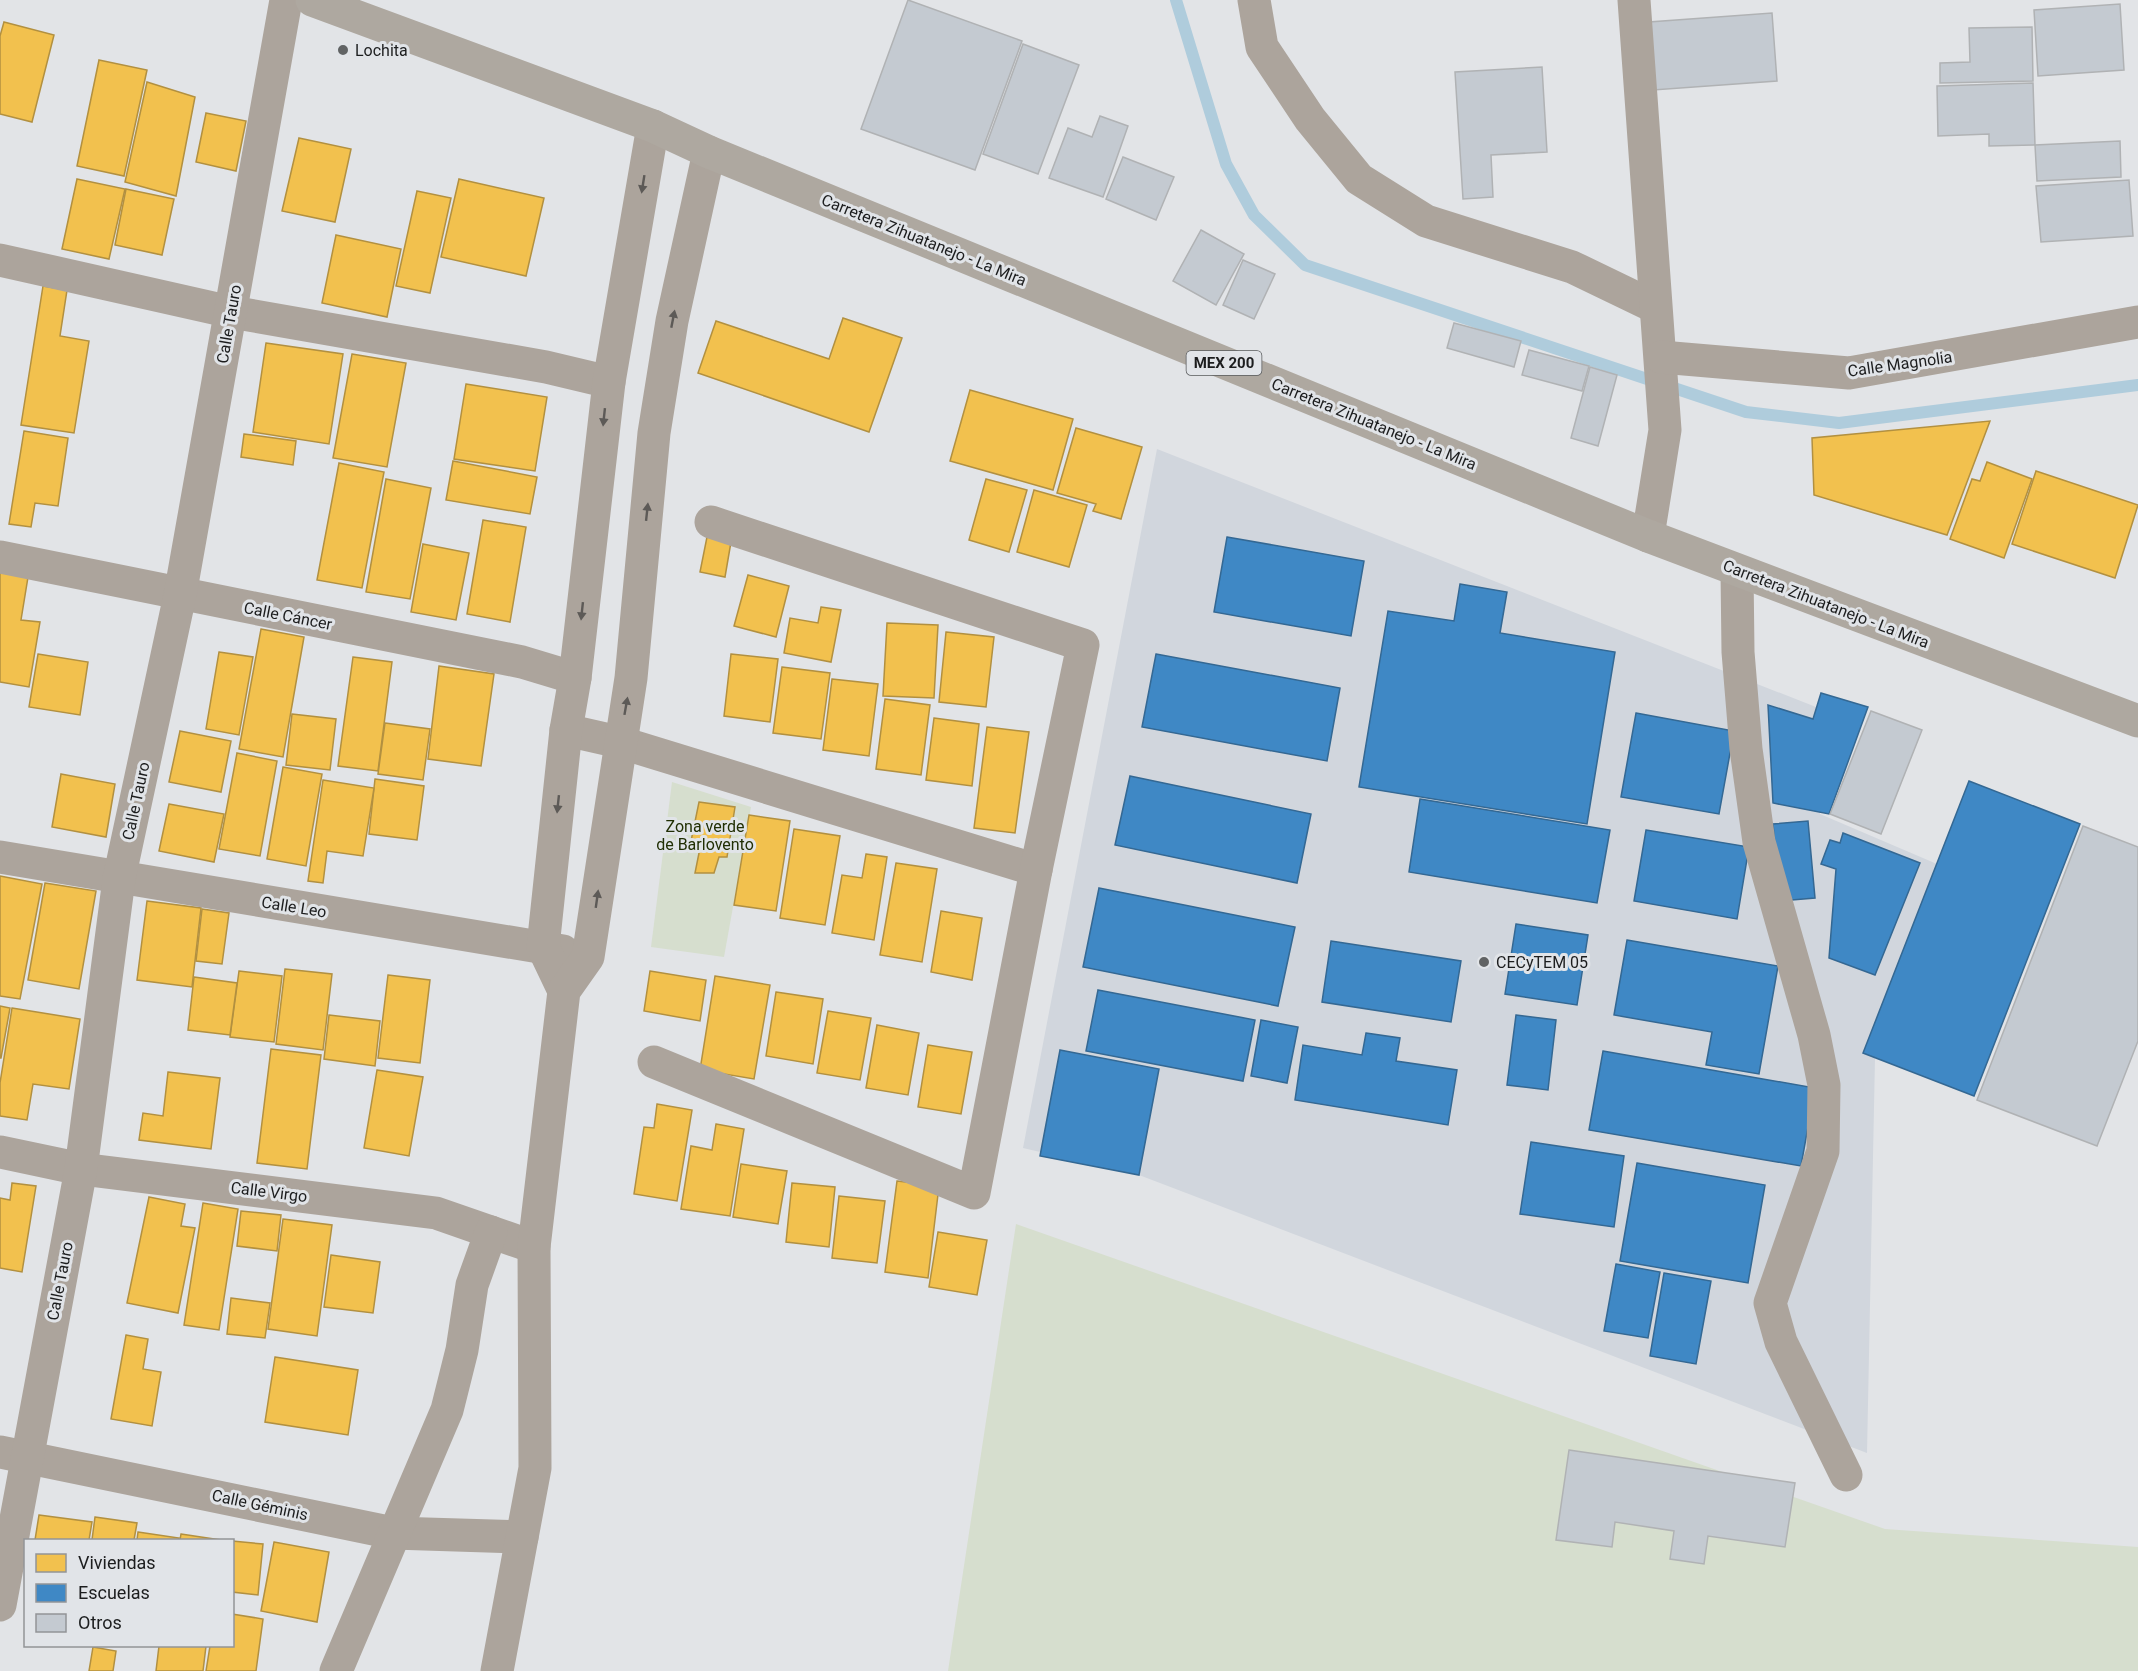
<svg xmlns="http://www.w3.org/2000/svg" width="2138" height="1671" viewBox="0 0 2138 1671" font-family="Roboto,sans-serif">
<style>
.built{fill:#d1d6dd}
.green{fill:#d6dece}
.homes{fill:#f2c14e;stroke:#b29040;stroke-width:1.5}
.schools{fill:#3f88c5;stroke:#346893;stroke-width:1.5}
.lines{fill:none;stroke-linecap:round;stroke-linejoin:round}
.stream{stroke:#afccdc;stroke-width:12}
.building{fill:#c4cad1;stroke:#b0b2b4;stroke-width:1.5}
.minor{stroke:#aca49c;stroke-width:33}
.trunk{stroke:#aea8a0;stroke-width:33}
.oneway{fill:#5d5a57}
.poi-dot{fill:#616364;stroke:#e1e4e8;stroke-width:2}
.labels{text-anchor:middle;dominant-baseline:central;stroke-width:6;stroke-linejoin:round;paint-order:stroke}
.shield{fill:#e1e4e8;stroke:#57595b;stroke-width:1.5}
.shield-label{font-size:15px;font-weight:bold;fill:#1c1d1e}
.poi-label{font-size:16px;fill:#1c1d1e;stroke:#e1e4e8;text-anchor:start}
.street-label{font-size:16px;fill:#1c1d1e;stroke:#e1e4e8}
.park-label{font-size:16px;fill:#212f04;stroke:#e1e4e8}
</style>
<rect width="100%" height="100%" fill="#e2e4e7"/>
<path class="built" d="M1157,449L1816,707L1820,814L1944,867L1875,1058L1867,1453L1139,1175L1023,1148Z"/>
<g class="green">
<path d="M672,782L751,807L724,957L651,947Z"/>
<path d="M1016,1224L1885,1529L2138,1547V1671H948Z"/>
</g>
<g class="homes">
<path d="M4,22L54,35L32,122L0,114V36Z"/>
<path d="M99,60L147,70L124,176L77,166Z"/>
<path d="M147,82L195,97L176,196L125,182Z"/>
<path d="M206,113L246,121L236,171L196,162Z"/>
<path d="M299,138L351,149L335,222L282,211Z"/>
<path d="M77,179L125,189L109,259L62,249Z"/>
<path d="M459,179L544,198L526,276L441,257Z"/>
<path d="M126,189L174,199L162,255L115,245Z"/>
<path d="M417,191L451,198L430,293L396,286Z"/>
<path d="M336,235L401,249L387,317L322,303Z"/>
<path d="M43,286L67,290L60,336L89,341L74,433L21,425Z"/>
<path d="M843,318L902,338L869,432L698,373L716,321L829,359Z"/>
<path d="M266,343L343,354L329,444L253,432Z"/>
<path d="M352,354L406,363L387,467L333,458Z"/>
<path d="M466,384L547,397L535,471L454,459Z"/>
<path d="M970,390L1073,419L1053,490L950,461Z"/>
<path d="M1990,421L1947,535L1814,495L1812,438Z"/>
<path d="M1076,428L1142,447L1121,519L1093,511L1096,504L1057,493Z"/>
<path d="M24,431L68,438L58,506L35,503L31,527L9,524Z"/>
<path d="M244,434L296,441L293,465L241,457Z"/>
<path d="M453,461L537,477L530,514L446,500Z"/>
<path d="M1987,462L2032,479L2004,558L1950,539L1972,479L1980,481Z"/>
<path d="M339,463L384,472L362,588L317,580Z"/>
<path d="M2036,471L2138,505L2115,578L2012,544Z"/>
<path d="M386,479L431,488L410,599L366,592Z"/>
<path d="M986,479L1027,490L1009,552L969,540Z"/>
<path d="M1034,490L1087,505L1069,567L1017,552Z"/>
<path d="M483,520L526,527L510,622L467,614Z"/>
<path d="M707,537L731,542L725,577L700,572Z"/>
<path d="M423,544L469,553L456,620L411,612Z"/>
<path d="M0,572L28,577L21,620L40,622L29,687L0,682Z"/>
<path d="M748,575L789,586L776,637L734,626Z"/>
<path d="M821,607L841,610L831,662L784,653L790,618L818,623Z"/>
<path d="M887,623L938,625L934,698L883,696Z"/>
<path d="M261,629L304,637L283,757L239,749Z"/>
<path d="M946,632L994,637L986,707L939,702Z"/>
<path d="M219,652L253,657L239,735L206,729Z"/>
<path d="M38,654L88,662L80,715L29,707Z"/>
<path d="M731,654L778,659L770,722L724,716Z"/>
<path d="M353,657L392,662L378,771L338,766Z"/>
<path d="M439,666L494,674L481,766L428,759Z"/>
<path d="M782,667L830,673L821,739L773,733Z"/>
<path d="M832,679L878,684L869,756L823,750Z"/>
<path d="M885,699L930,705L921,775L876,769Z"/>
<path d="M292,714L336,719L330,770L286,765Z"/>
<path d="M934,718L979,724L972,786L926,780Z"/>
<path d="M385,723L430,729L423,780L378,774Z"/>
<path d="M987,727L1029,732L1015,833L974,828Z"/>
<path d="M180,731L231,741L221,792L169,782Z"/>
<path d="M237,753L277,761L260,856L219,849Z"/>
<path d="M283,767L322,774L306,866L267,859Z"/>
<path d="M61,774L115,784L106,837L52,827Z"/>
<path d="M375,779L424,786L417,840L369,834Z"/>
<path d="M323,780L374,788L363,856L327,851L323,883L308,881Z"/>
<path d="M699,802L735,807L727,857H719L714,873H695L700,848L690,846Z"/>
<path d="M169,804L224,814L214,862L159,851Z"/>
<path d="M749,815L790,821L776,911L734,905Z"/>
<path d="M794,829L840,836L825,925L780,918Z"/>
<path d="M866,854L887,857L874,940L832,933L842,875L862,878Z"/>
<path d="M896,863L937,869L922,962L880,955Z"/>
<path d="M0,876L42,884L20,999L0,996Z"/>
<path d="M45,883L96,891L79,989L28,980Z"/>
<path d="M147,901L201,908L192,987L137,980Z"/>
<path d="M202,909L229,913L222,964L196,961Z"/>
<path d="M941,911L982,918L972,980L931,972Z"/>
<path d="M285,969L332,974L323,1050L276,1044Z"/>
<path d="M239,971L282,976L274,1042L230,1037Z"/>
<path d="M650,971L706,980L700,1021L644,1011Z"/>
<path d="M388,975L430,980L420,1063L378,1058Z"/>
<path d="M715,976L770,985L754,1079L700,1070Z"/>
<path d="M194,977L237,983L230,1035L188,1030Z"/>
<path d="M776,992L823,999L813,1064L766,1056Z"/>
<path d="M0,1006L10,1008L1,1058H0Z"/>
<path d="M12,1008L80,1019L69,1089L33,1084L27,1120L0,1116V1083Z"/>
<path d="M828,1011L871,1018L860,1080L817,1073Z"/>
<path d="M329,1015L380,1021L375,1066L324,1059Z"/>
<path d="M877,1025L919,1033L908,1095L866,1088Z"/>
<path d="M928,1045L972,1052L961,1114L918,1107Z"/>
<path d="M271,1049L321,1055L307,1169L257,1163Z"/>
<path d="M377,1070L423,1077L409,1156L364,1148Z"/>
<path d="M168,1072L220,1078L211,1149L139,1140L143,1113L163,1116Z"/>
<path d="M657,1104L692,1110L677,1201L634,1194L644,1127L654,1128Z"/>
<path d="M716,1124L744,1129L730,1216L681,1209L691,1146L712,1150Z"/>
<path d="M741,1164L787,1171L778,1224L733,1217Z"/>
<path d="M897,1181L939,1186L928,1278L885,1272Z"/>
<path d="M12,1183L36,1186L22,1272L0,1268V1198L10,1200Z"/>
<path d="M792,1183L835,1187L829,1247L786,1242Z"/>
<path d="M839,1196L885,1201L877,1263L832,1258Z"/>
<path d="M149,1197L185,1204L181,1226L195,1228L178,1313L127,1303Z"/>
<path d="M203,1203L238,1209L219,1330L184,1325Z"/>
<path d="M241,1211L281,1215L277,1251L237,1246Z"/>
<path d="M283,1219L332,1225L317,1336L268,1329Z"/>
<path d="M938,1232L987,1240L977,1295L929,1287Z"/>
<path d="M331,1255L380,1262L373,1313L324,1307Z"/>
<path d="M231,1298L270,1303L265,1338L227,1334Z"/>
<path d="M126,1335L148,1339L143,1369L161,1372L152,1426L111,1419Z"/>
<path d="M275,1357L358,1370L348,1435L265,1422Z"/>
<path d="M39,1515L92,1522L89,1540H35Z"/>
<path d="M95,1517L137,1523L134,1540H92Z"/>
<path d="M138,1532L179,1538L178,1540H137Z"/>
<path d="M181,1534L221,1540H180Z"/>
<path d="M232,1541L263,1544L258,1595L232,1592Z"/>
<path d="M274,1542L329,1552L317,1622L261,1611Z"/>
<path d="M232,1614L263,1619L256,1671H206L210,1646H232Z"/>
<path d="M159,1646H206L203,1671H156Z"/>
<path d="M93,1647L116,1651L113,1671H89Z"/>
</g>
<g class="schools">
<path d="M1227,537L1364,561L1351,636L1214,612Z"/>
<path d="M1460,584L1507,592L1500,633L1615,652L1587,824L1359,787L1388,611L1454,621Z"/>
<path d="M1156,654L1340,688L1327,761L1142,727Z"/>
<path d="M1821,693L1868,707L1829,814L1773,803L1768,705L1813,719Z"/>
<path d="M1636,713L1734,731L1719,814L1621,797Z"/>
<path d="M1130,776L1311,814L1297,883L1115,845Z"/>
<path d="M1969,781L2080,824L1974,1096L1863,1053Z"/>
<path d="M1420,799L1610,830L1597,903L1409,872Z"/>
<path d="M1808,821L1815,898L1780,901L1773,824Z"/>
<path d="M1646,830L1749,847L1737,919L1634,901Z"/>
<path d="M1843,833L1920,863L1875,975L1829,958L1836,869L1821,864L1830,840L1840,843Z"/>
<path d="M1099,888L1295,927L1278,1006L1083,967Z"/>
<path d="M1516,924L1588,935L1577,1005L1505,994Z"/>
<path d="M1627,940L1778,966L1759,1074L1706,1065L1712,1032L1614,1015Z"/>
<path d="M1331,941L1461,961L1451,1022L1322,1002Z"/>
<path d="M1098,990L1255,1020L1243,1081L1086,1051Z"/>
<path d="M1516,1015L1556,1020L1548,1090L1507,1085Z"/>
<path d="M1261,1020L1298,1027L1287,1083L1251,1076Z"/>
<path d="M1366,1033L1400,1038L1396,1061L1457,1070L1448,1125L1295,1100L1303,1045L1362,1055Z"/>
<path d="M1060,1050L1159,1069L1139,1175L1040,1156Z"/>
<path d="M1603,1051L1815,1088L1801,1166L1589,1130Z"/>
<path d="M1531,1142L1624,1156L1614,1227L1520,1214Z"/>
<path d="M1637,1163L1765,1185L1748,1283L1620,1261Z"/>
<path d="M1616,1264L1660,1272L1648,1338L1604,1331Z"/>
<path d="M1664,1273L1711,1281L1696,1364L1650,1356Z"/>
</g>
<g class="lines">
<path class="stream" d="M1176,0L1226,164L1254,215L1305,265L1746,412L1839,423L2138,385"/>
</g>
<g class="building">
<path d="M908,0L1022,41L975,170L861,129Z"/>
<path d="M2120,4L2124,70L2038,76L2034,10Z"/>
<path d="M1772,13L1777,81L1653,90L1649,22Z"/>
<path d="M2032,27L2033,81L1940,83V63L1970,62L1969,28Z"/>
<path d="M1023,44L1079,65L1038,174L983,154Z"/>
<path d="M1542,67L1547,152L1491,155L1493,197L1463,199L1455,72Z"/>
<path d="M2033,83L2035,145L1989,146V134L1938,136L1937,86Z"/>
<path d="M1100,116L1128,126L1103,197L1049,178L1068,128L1092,137Z"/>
<path d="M2120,141L2121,177L2037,181L2035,145Z"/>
<path d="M1123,157L1174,177L1156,220L1106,199Z"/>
<path d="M2129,180L2133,236L2041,242L2036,186Z"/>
<path d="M1201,230L1244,254L1216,305L1173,281Z"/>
<path d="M1243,260L1275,274L1254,319L1223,305Z"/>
<path d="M1454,323L1521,341L1514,367L1447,348Z"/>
<path d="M1529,350L1589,366L1582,391L1522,375Z"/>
<path d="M1590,367L1617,375L1598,446L1571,438Z"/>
<path d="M1871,711L1922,730L1881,834L1830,814Z"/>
<path d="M2083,826L2138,847V1041L2097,1146L1977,1100Z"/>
<path d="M1569,1450L1795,1483L1785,1547L1708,1536L1704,1564L1670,1559L1674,1531L1615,1522L1612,1547L1556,1540Z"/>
</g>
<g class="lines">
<g class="minor">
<path d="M1254,0L1262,47L1310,119L1359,179L1426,221L1572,267L1655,307"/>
<path d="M1634,0L1665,430L1648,536"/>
<path d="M0,260L231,312L546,367L609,382"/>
<path d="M1661,357L1849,373L2138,322"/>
<path d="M0,557L522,662L575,678"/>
<path d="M1737,571L1738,652L1746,749L1759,842L1814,1035L1824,1085L1823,1151L1770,1303L1781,1342L1846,1475"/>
<path d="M566,730L619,742L1036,870"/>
<path d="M0,857L563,951"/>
<path d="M564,991L543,947L566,730L575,678L609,382L653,126"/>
<path d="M654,1062L974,1193L1036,870L1083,645L711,522"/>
<path d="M0,1152L81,1169L436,1213L534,1247"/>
<path d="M0,1452L393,1533L522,1537"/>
<path d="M0,1605L81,1169L119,879L180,595L286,0"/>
<path d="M336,1671L447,1410L462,1350L472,1285L491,1232"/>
<path d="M497,1671L535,1468L534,1247L564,991L588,957L631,678L654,433L672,321L709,152"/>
</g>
<path class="trunk" d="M312,0L653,126L709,152L1648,536L2138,721"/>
</g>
<defs><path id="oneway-solid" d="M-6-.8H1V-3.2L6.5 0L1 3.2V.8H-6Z" transform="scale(1.5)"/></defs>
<g class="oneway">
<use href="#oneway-solid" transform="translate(643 184) rotate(99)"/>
<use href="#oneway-solid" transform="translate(673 319) rotate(-79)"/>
<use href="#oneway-solid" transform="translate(604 417) rotate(96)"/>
<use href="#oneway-solid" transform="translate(647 512) rotate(-84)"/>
<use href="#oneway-solid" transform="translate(582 611) rotate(96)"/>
<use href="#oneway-solid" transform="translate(626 706) rotate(-80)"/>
<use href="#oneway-solid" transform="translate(558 804) rotate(96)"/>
<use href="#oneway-solid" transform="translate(597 899) rotate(-82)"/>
</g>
<g class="poi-dot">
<circle cx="343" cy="50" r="6"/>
<circle cx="1484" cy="962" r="6"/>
</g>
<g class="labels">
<rect class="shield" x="1186.5" y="351" width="75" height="24" rx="4.5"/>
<g class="shield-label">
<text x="1224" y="363">MEX 200</text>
</g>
<g class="poi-label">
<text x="355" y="50">Lochita</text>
<text x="1496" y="962">CECyTEM 05</text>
</g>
<g class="street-label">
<text transform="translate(924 240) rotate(22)">Carretera Zihuatanejo - La Mira</text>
<text transform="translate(229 324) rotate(-80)">Calle Tauro</text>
<text transform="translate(1900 364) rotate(-8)">Calle Magnolia</text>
<text transform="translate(1374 424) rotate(22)">Carretera Zihuatanejo - La Mira</text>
<text transform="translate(1826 604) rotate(21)">Carretera Zihuatanejo - La Mira</text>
<text transform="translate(288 616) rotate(11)">Calle Cáncer</text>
<text transform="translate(136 801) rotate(-78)">Calle Tauro</text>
<text transform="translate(294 907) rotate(9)">Calle Leo</text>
<text transform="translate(269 1192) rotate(7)">Calle Virgo</text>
<text transform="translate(60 1281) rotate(-79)">Calle Tauro</text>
<text transform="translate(260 1505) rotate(12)">Calle Géminis</text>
</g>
<g class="park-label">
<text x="705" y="826">Zona verde<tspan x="705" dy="18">de Barlovento</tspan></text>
</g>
</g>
<rect x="24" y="1539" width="210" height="108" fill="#e1e4e8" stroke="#929497" stroke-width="1.5"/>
<rect x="36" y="1554" width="30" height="18" fill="#f2c14e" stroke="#929497" stroke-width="1.5"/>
<text x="78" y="1569" font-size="18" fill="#1c1d1e">Viviendas</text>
<rect x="36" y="1584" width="30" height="18" fill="#3f88c5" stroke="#929497" stroke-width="1.5"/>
<text x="78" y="1599" font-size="18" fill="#1c1d1e">Escuelas</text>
<rect x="36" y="1614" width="30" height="18" fill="#c4cad1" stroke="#929497" stroke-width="1.5"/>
<text x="78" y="1629" font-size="18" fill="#1c1d1e">Otros</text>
</svg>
